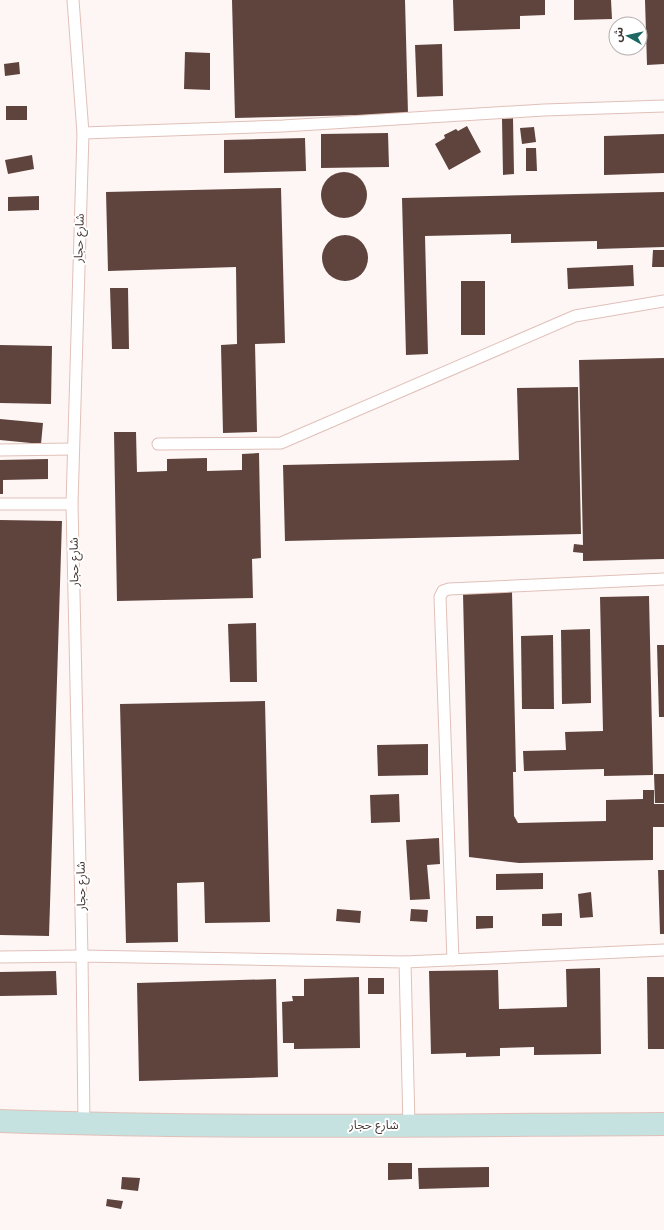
<svg xmlns="http://www.w3.org/2000/svg" width="664" height="1230" viewBox="0 0 664 1230" font-family="Helvetica,'Noto Sans Arabic',sans-serif">
<style>
.building{fill:#5f443e}
.lines{fill:none;stroke-linecap:round;stroke-linejoin:round}
.lane-casing{stroke:#e1c0b9;stroke-width:13}
.secondary-casing{stroke:#e1c0b9;stroke-width:24}
.lane{stroke:#fff;stroke-width:11}
.secondary{stroke:#c5e2e0;stroke-width:22}
.labels{text-anchor:middle;dominant-baseline:central;stroke-width:4;stroke-linejoin:round;paint-order:stroke}
.street-label{font-size:12px;fill:#443633;stroke:#fff}
</style>
<rect width="100%" height="100%" fill="#fdf6f4"/>
<g class="building">
<path d="M232,0H405L408,114L235,118Z"/>
<path d="M453,0H545V15L520,16V29L454,31Z"/>
<path d="M574,0H611L612,19L574,20Z"/>
<path d="M645,0H664V64L647,65Z"/>
<path d="M442,44L443,96L417,97L415,45Z"/>
<path d="M185,52L210,53V90L184,89Z"/>
<path d="M19,62L20,74L5,76L4,64Z"/>
<rect x="6" y="106" width="21" height="14"/>
<path d="M513,118L514,174L503,175L502,119Z"/>
<path d="M467,126L481,152L449,170L435,144L445,138L444,135L456,129L458,131Z"/>
<path d="M534,127L536,142L522,144L520,128Z"/>
<path d="M388,133L389,167L321,168V134Z"/>
<path d="M664,134V173L604,175V136Z"/>
<path d="M305,138L306,171L224,173V140Z"/>
<path d="M526,148H536L537,171H526Z"/>
<path d="M32,155L34,169L8,174L5,160Z"/>
<circle cx="344" cy="195" r="23"/>
<path d="M281,188L285,343L255,344L257,432L223,433L221,345L237,344L236,267L108,271L106,192Z"/>
<path d="M664,192V247L597,249V241L511,243V234L425,236L428,354L406,355L402,198Z"/>
<path d="M39,196V210L8,211V197Z"/>
<circle cx="345" cy="258" r="23"/>
<path d="M653,250H664V267H652Z"/>
<path d="M633,265L634,286L568,289L567,268Z"/>
<rect x="461" y="281" width="24" height="54"/>
<path d="M110,288H128L129,349H112Z"/>
<path d="M0,345L52,346L51,404L0,403Z"/>
<path d="M664,358V559L583,561V553L573,552L574,544L583,545L579,360Z"/>
<path d="M578,387L581,534L285,541L283,465L519,460L517,388Z"/>
<path d="M0,419L43,423L41,444L0,440Z"/>
<path d="M114,432H136L137,472L167,471V459L207,458V471L242,470V454L259,453L261,558L252,559L253,598L117,601Z"/>
<path d="M48,459V479L3,480V494H0V460Z"/>
<path d="M0,520L62,521L49,936L0,935Z"/>
<path d="M512,592L516,772H513L514,816L518,823L606,821V800L643,799V790H654V804H664V827H653V860L519,863L469,857L463,593Z"/>
<path d="M649,596L653,775L604,776V769L524,771L523,751L566,750L565,732L603,731L600,597Z"/>
<path d="M256,623L257,682H230L228,624Z"/>
<path d="M590,629L591,703L562,704L561,630Z"/>
<path d="M553,635L554,709H522L521,636Z"/>
<path d="M657,645H664V717H659Z"/>
<path d="M265,701L270,922L205,923L204,882L177,883L178,942L126,943L120,704Z"/>
<path d="M428,744V775L378,776L377,745Z"/>
<path d="M654,774H664V803H655Z"/>
<path d="M399,794L400,822L371,823L370,795Z"/>
<path d="M439,838L440,864L427,865L430,899L410,900L406,840Z"/>
<path d="M658,870H664V934H660Z"/>
<path d="M543,873V889L496,890V874Z"/>
<path d="M591,892L593,917L580,918L578,894Z"/>
<path d="M337,909L361,911L360,923L336,921Z"/>
<path d="M411,909L428,910L427,922L410,921Z"/>
<path d="M562,913V926H542V914Z"/>
<path d="M476,916H493V928L476,929Z"/>
<path d="M600,968L601,1054L534,1055V1047L500,1048V1056L466,1057V1053L431,1054L429,971L498,970L499,1009L567,1007L566,969Z"/>
<path d="M56,971L57,995L0,996V972Z"/>
<path d="M359,977L360,1048L294,1049V1043H283L282,1002L293,1001L292,996H304V979Z"/>
<path d="M647,977H664V1049H648Z"/>
<rect x="368" y="978" width="16" height="16"/>
<path d="M276,979L278,1077L139,1081L137,983Z"/>
<path d="M388,1163H412V1179L388,1180Z"/>
<path d="M489,1167V1187L419,1189L418,1168Z"/>
<path d="M122,1177L140,1178L138,1191L121,1189Z"/>
<path d="M107,1199L123,1201L121,1209L106,1206Z"/>
</g>
<g class="lines">
<defs>
<g id="lane">
<path d="M73,0L83,133L72,504L82,956L84,1124"/>
<path d="M83,133L283,126L544,110L664,106"/>
<path d="M158,444L281,443L575,316L664,301"/>
<path d="M0,450L73,449"/>
<path d="M0,504H72"/>
<path d="M0,957L82,956L405,962L664,950"/>
<path d="M453,960L440,597L443,591L449,589L664,579"/>
<path d="M405,962L409,1125"/>
</g>
<path id="secondary" d="M0,1121C221,1129 443,1125 664,1124"/>
</defs>
<use href="#lane" class="lane-casing"/>
<use href="#secondary" class="secondary-casing"/>
<use href="#lane" class="lane"/>
<use href="#secondary" class="secondary"/>
</g>
<g class="labels">
<g class="street-label">
<text transform="translate(79 238) rotate(-88)">شارع حجار</text>
<text transform="translate(74 562) rotate(-91)">شارع حجار</text>
<text transform="translate(81 886) rotate(-91)">شارع حجار</text>
<text x="374" y="1125">شارع حجار</text>
</g>
</g>
<g transform="translate(628 36) rotate(278)"><circle r="19" fill="#ffffff" stroke="#b4afad"/>
<path d="M0-3L7 15L0 10L-7 15Z" fill="#1d6862"/>
<text y="-6" font-size="11" font-weight="bold" text-anchor="middle" fill="#443633">ش</text>
</g>
</svg>
